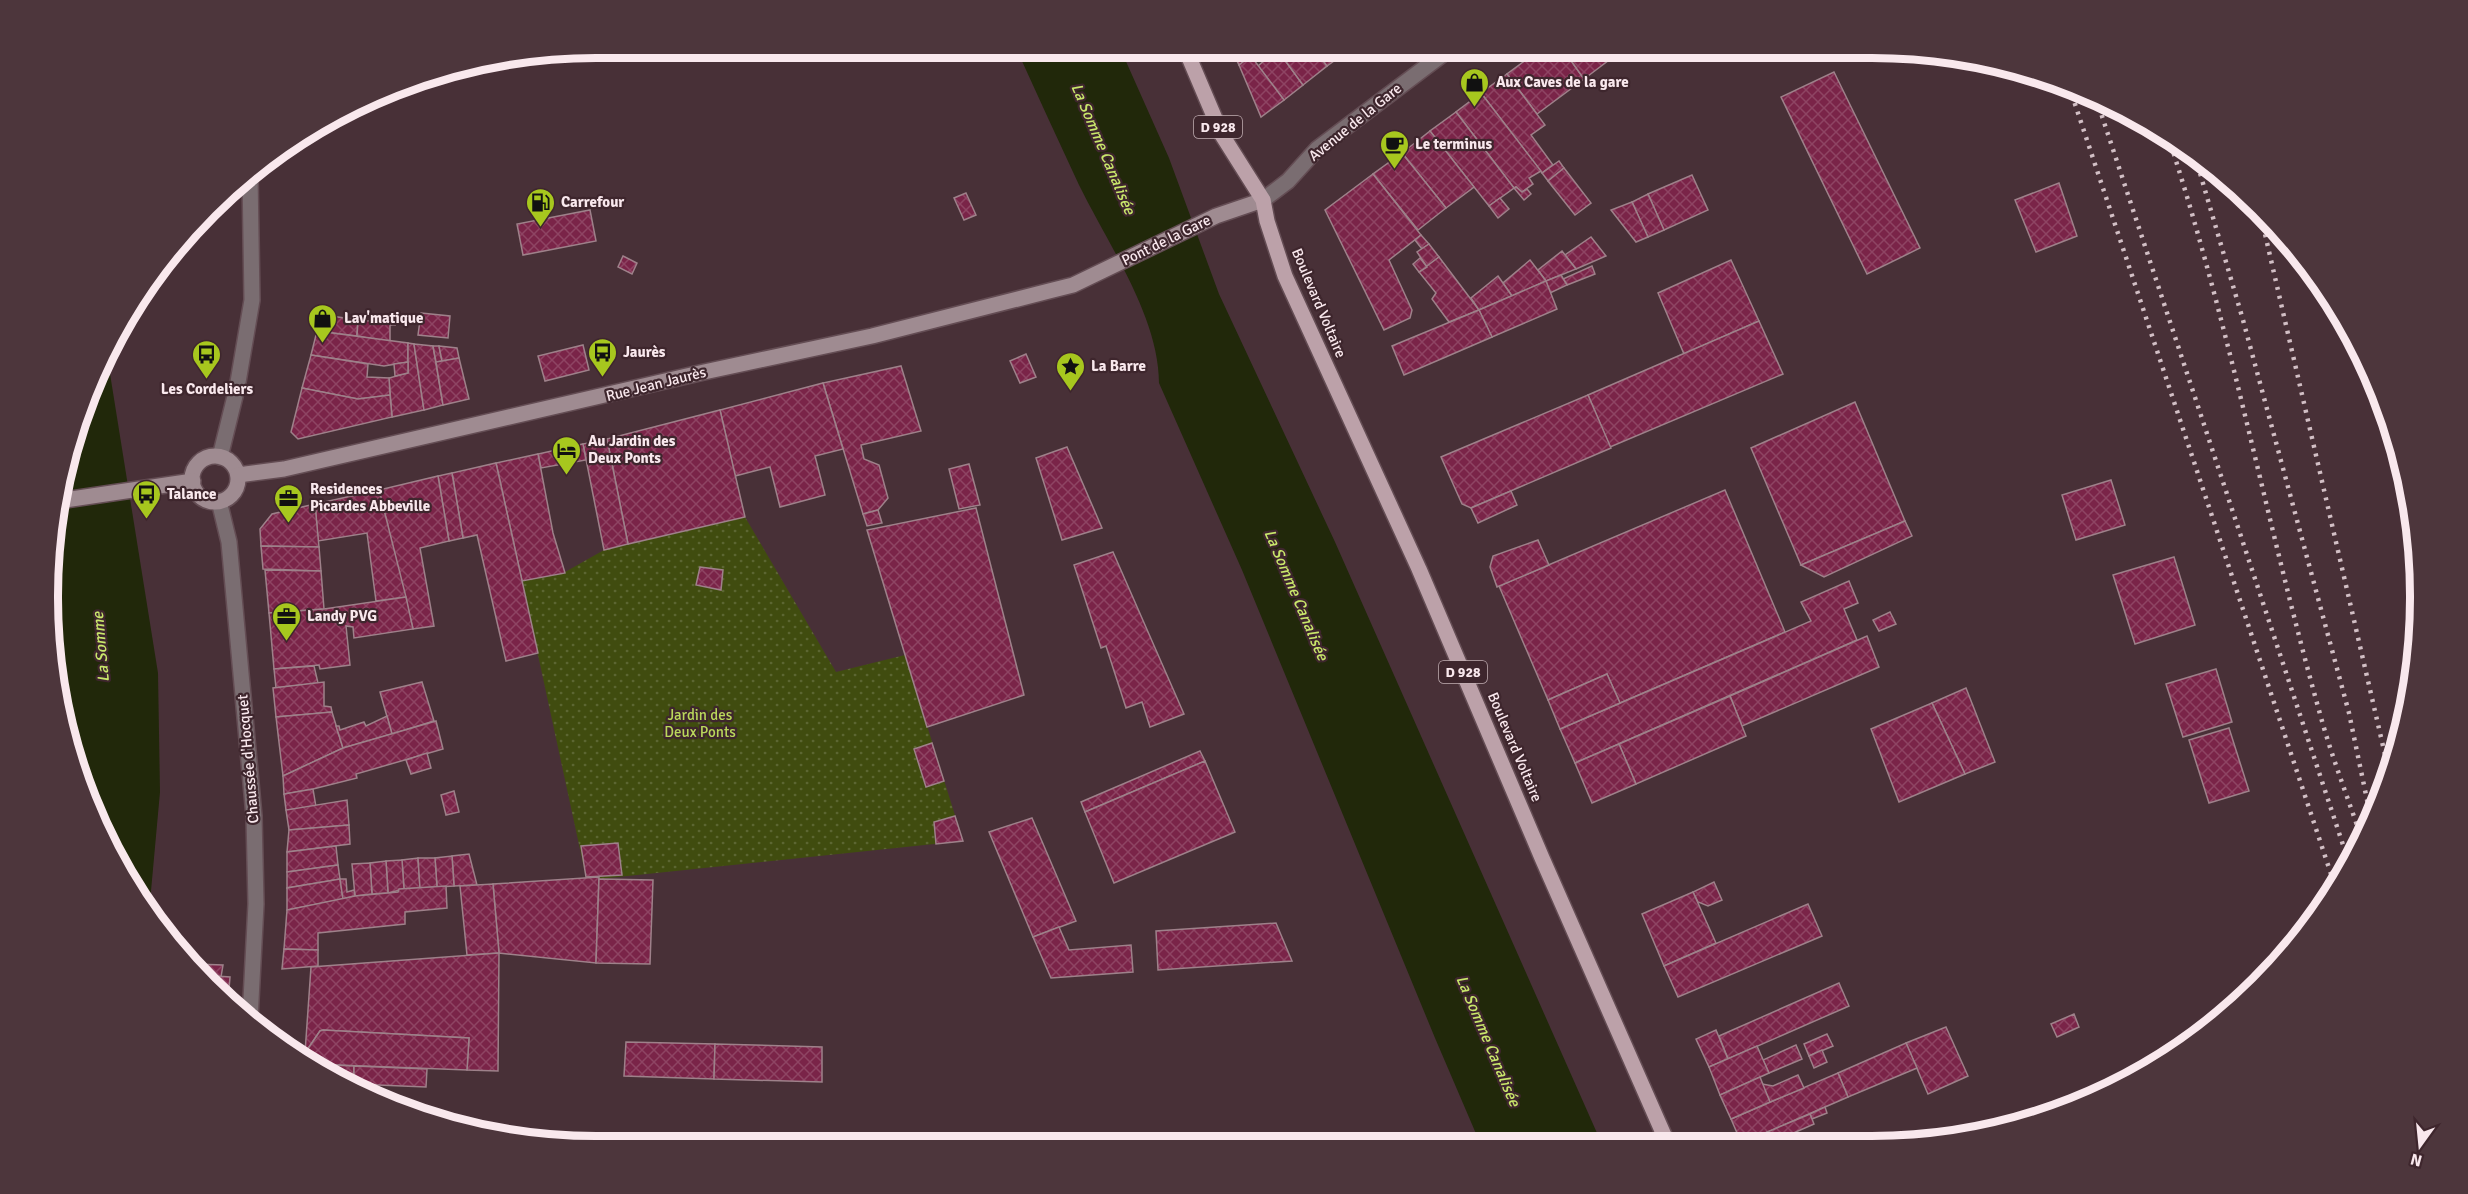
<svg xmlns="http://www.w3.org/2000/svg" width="2468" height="1194" viewBox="0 0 2468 1194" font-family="Signika,sans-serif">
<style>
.grass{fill:url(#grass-dots)}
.water{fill:#21280a}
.building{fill:url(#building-cross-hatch);stroke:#9e818a;stroke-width:1.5}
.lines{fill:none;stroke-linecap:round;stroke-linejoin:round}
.street-casing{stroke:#644d54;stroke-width:18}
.secondary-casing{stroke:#644d54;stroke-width:18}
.primary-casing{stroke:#644d54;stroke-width:18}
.street{stroke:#7a6d71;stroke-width:15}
.secondary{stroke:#9f8b91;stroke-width:15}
.primary{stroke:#bca1a9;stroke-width:15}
.rail{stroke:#d2bfc5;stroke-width:4.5;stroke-dasharray:3 6;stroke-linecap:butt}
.labels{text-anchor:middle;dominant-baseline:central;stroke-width:4.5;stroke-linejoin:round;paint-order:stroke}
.shield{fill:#3e262d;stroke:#c1aeb3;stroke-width:1.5}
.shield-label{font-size:14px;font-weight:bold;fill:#f9e8ed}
.poi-label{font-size:15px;font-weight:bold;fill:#f9e8ed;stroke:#3e262d;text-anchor:start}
.street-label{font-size:15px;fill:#f9e8ed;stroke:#3e262d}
.park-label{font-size:15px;fill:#bad85b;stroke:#3e262d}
.water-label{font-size:16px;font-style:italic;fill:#c9e76b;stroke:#3e262d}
.rim{fill:none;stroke:#f9e8ed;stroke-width:8}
</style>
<defs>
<pattern id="grass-dots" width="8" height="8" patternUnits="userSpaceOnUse" patternTransform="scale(1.5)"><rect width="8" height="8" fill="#404c0f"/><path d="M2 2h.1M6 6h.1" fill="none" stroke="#5c6632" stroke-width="1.8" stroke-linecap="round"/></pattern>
<pattern id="building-cross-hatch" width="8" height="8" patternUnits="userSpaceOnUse" patternTransform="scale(1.5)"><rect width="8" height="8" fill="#7a2448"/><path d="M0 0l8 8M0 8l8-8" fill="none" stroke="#8e4463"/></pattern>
</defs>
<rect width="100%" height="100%" fill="#483037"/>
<path class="grass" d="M745,517L836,672L905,655L963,841L599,879L586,877L522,581L565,572L604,550Z"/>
<g class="water">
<path d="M1016,48H1120L1169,158L1219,294L1335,542L1601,1142L1480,1143L1435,1038L1242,570L1159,383C1159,317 1108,244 1079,185C1058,140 1037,94 1016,48Z"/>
<path d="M107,355L158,673L160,792L150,902L105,840L53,668L59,490L90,387Z"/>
</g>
<g class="building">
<path d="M1231,48H1245L1251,56L1239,65Z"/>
<path d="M1259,48H1276L1303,85L1284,100L1258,66L1266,59Z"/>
<path d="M1276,48H1314L1327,66L1303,85Z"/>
<path d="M1314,48H1352L1327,66Z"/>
<path d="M1542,48H1562L1584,79L1537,114L1507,74Z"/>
<path d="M1562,48H1625L1584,79Z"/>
<path d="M1251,56L1284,100L1261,117L1239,65Z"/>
<path d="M1834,72L1920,248L1867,274L1781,97Z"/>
<path d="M1507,74L1545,125L1531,135L1553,165L1542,173L1481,93Z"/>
<path d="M1481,93L1541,171L1529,178L1533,184L1522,192L1516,187L1514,188L1456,112Z"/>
<path d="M1456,112L1514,188L1489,206L1430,131Z"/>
<path d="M1430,131L1474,187L1446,208L1402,153Z"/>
<path d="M1402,153L1446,208L1418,230L1373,174Z"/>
<path d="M1559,161L1564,168L1548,181L1542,173Z"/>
<path d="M1564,168L1591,203L1575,215L1548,181Z"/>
<path d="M1373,174L1421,235L1389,260L1412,310L1410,318L1384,330L1325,210Z"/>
<path d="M1692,175L1708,210L1664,230L1648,194Z"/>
<path d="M2059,183L2077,236L2036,252L2015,200Z"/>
<path d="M1516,187L1522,192L1527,189L1531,194L1524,200L1514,188Z"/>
<path d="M966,193L976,215L964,220L954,198Z"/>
<path d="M1648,194L1664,230L1648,237L1632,202Z"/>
<path d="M1500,198L1509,209L1498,218L1489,206Z"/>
<path d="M1632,202L1648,237L1636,242L1611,210Z"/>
<path d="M590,210L596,241L523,255L517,224Z"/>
<path d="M1421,235L1429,244L1422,249L1415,240Z"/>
<path d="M1591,237L1606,256L1576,269L1565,255Z"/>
<path d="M1429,244L1439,257L1427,267L1417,252Z"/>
<path d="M1562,251L1576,269L1546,281L1538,270Z"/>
<path d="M623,256L637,263L632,274L618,267Z"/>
<path d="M1439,257L1479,310L1449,322L1432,299L1436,293L1419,272Z"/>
<path d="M1420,258L1427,267L1419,272L1413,264Z"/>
<path d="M1530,260L1546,281L1512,296L1503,283Z"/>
<path d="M1731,260L1759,321L1684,354L1658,293Z"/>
<path d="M1592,266L1595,274L1567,285L1563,279Z"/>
<path d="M1561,275L1567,285L1550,293L1546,281Z"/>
<path d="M1498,276L1512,296L1479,310L1471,298Z"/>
<path d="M1546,281L1557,309L1492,337L1479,310Z"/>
<path d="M1479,310L1492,337L1404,375L1392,346Z"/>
<path d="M421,313L450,316L448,338L418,335Z"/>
<path d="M317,314L358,320L357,336L316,331Z"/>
<path d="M358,320L395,323V325H390V342L357,336Z"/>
<path d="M1759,321L1783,374L1610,447L1588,395Z"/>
<path d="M317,331L408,343V362L384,366L311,355Z"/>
<path d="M408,343L414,344L424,410L392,417L389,378L408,373Z"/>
<path d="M414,344L433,346L443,405L424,410Z"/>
<path d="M583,345L589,370L545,381L538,356Z"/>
<path d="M433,346H439L442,361L436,362Z"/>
<path d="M439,346L457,348L459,358L442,361Z"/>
<path d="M1026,354L1036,377L1020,383L1010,361Z"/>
<path d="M311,355L368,364L367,377L389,378L390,395L358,399L302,388Z"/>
<path d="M459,358L469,399L443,405L436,362Z"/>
<path d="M408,362V373L395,376L394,364Z"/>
<path d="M901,366L921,431L861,445L864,459L879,465L888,498L878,510L863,514L823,383Z"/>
<path d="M823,383L843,449L815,456L825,495L780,507L770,467L735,476L720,410Z"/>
<path d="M302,388L358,399L390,395L392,417L298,439L291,432Z"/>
<path d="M1588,395L1611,448L1471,508L1462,504L1441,457Z"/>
<path d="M1855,402L1905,521L1801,565L1751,448Z"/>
<path d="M720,410L745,517L628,544L607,439Z"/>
<path d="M607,439L628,544L604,550L583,444Z"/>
<path d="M583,444L586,460L541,468L538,454Z"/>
<path d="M1067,447L1102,528L1062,540L1036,458Z"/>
<path d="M538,454L553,533L565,573L522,581L496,463Z"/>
<path d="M496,463L538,653L506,661L477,535L463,538L452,473Z"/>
<path d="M969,464L980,505L959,509L949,469Z"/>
<path d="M452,473L463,538L449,541L438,476Z"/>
<path d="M438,476L449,541L420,548L434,626L413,629L379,490Z"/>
<path d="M2111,480L2125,525L2076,540L2062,495Z"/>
<path d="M379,490L406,597L376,601L367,533L318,541L315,504Z"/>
<path d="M1725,490L1785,632L1620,703L1607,674L1548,700L1499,586Z"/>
<path d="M1511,491L1517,505L1478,523L1471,508Z"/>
<path d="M315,504L319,547L261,546L260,529L272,514Z"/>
<path d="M976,508L1024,695L927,727L867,530Z"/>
<path d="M878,510L882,523L867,526L863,514Z"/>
<path d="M1905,521L1912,536L1824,577L1801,565Z"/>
<path d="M1538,540L1549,565L1497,587L1490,567L1493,556Z"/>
<path d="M261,546L319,547L321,571L263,569Z"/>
<path d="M1113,552L1184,714L1150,727L1142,702L1126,708L1106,646L1101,648L1074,565Z"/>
<path d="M2174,557L2195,625L2135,644L2113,575Z"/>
<path d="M700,567L723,570L721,590L696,585Z"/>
<path d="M265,570L321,571L324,609L269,613Z"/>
<path d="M1849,581L1858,603L1844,609L1857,640L1575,763L1560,729L1811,621L1801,602Z"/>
<path d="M406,597L413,629L354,638L353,627L346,626L350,665L320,669L319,665L274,669L269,613L324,609Z"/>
<path d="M1890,612L1896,624L1879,631L1873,620Z"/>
<path d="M1867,636L1879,667L1742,726L1730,696Z"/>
<path d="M314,666L318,683L276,688L274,669Z"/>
<path d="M2216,669L2232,722L2183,737L2166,684Z"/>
<path d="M1607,674L1620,703L1560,729L1548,700Z"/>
<path d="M324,682V706L331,707L332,712L276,717L273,688Z"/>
<path d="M422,682L434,721L392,734L380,692Z"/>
<path d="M1966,688L1995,762L1965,774L1932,703Z"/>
<path d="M1730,696L1746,736L1636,784L1619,744Z"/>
<path d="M1932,703L1965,774L1899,802L1871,729Z"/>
<path d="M332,712L343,748L283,776L276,717Z"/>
<path d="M387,716L392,734L343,748L336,726H339L340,730L364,722L366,726Z"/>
<path d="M436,721L443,749L356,774L357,778L313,789L284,794L283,776L343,748Z"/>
<path d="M2229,728L2249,791L2209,803L2189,740Z"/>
<path d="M932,743L944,781L926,787L914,749Z"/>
<path d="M1619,744L1636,784L1592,803L1575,763Z"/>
<path d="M1200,751L1205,761L1085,812L1081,802Z"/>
<path d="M427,753L431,768L411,774L406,760Z"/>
<path d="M1205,761L1235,832L1114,883L1085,812Z"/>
<path d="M313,789L316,807L286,810L284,794Z"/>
<path d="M454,791L459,812L446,815L441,795Z"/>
<path d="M347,800L349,825L289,830L286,810Z"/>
<path d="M955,816L963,841L936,844L934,822Z"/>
<path d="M1032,818L1076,921L1033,937L989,832Z"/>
<path d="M349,825L350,844L287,852L289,830Z"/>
<path d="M618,843L622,875L586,877L581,846Z"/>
<path d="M336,846L338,865L287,872V852Z"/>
<path d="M469,854L477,885L454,886L452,856Z"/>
<path d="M452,856L454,886L437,887L435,858Z"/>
<path d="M418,858L420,888L404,889L402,860Z"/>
<path d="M418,858H435L437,887L420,888Z"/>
<path d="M402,860L404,889L388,893L386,861Z"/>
<path d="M386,861L388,893L372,894L370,863Z"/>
<path d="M370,863L372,894L355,896L352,864Z"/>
<path d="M338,865L340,879L287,888V872Z"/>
<path d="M599,877L596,963L499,953L493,884Z"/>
<path d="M340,879L343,899L287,910V888Z"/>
<path d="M340,879H346L347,892L354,890L355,896L343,899Z"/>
<path d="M599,879L653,880L650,964L596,963Z"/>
<path d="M1714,882L1722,900L1708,906L1698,902L1693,892Z"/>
<path d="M493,884L499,953L467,955L460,886Z"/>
<path d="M446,886L447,908L405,912V924L318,933V950L284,949L287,910L355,896L398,892L399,889Z"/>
<path d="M1693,892L1716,943L1664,966L1642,914Z"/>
<path d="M1808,904L1822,936L1678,997L1664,966Z"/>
<path d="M1276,923L1292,961L1158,970L1156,931Z"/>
<path d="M1059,927L1069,950L1131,945L1133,972L1051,978L1033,937Z"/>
<path d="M284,949L318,950V966L282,969Z"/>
<path d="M499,953L498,1071L467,1070L469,1038L323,1030L320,1031L305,1053L311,967Z"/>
<path d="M194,964L223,965L221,977L201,975Z"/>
<path d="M201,975L230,977L228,1001L209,985Z"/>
<path d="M1839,983L1849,1006L1728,1059L1719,1036Z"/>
<path d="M2074,1014L2079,1027L2057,1037L2051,1024Z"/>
<path d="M1946,1027L1968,1076L1928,1094L1906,1043Z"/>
<path d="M323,1030L469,1038L467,1070L311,1064L305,1060V1053L320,1031Z"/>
<path d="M1716,1030L1728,1059L1709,1067L1696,1039Z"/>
<path d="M1827,1034L1833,1046L1809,1056L1804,1044Z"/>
<path d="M626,1042L715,1044L714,1079L624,1076Z"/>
<path d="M1906,1043L1917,1068L1848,1097L1838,1073Z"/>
<path d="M715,1044L822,1047V1082L714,1079Z"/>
<path d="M1796,1045L1802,1059L1769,1073L1763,1060Z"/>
<path d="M1757,1046L1769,1073L1720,1095L1709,1067Z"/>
<path d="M1822,1050L1827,1062L1814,1068L1809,1056Z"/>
<path d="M311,1064L354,1066L353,1086Z"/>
<path d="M354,1066L427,1069L426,1087L354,1084Z"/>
<path d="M1838,1073L1848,1097L1758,1136L1759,1139L1751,1142L1749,1140L1741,1142L1731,1119Z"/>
<path d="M1798,1075L1804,1088L1770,1102L1762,1084L1773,1086Z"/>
<path d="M1760,1077L1770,1102L1731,1119L1720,1095Z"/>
<path d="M1825,1107L1827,1113L1812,1119L1810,1114Z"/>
<path d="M1810,1114L1814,1124L1773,1142H1751L1759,1139L1758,1136Z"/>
</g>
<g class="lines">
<defs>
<g id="street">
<path d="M1263,200L1288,181L1317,149L1451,48"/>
<path d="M220,457L237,388L252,300L250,175"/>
<path d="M219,501L229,542L254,816L256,904L250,1019"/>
</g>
<g id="secondary">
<circle cx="215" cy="479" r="23"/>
<path d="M238,475L284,469L704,372L872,336L1049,291L1073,285L1216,216L1263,200"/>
<path d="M58,501L193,481"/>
</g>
<path id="primary" d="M1185,48L1222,135L1263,200L1267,221L1285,276L1419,569L1542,858L1667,1142"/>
</defs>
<use href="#street" class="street-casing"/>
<use href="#secondary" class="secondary-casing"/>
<use href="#primary" class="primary-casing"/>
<use href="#street" class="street"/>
<use href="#secondary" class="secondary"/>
<use href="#primary" class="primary"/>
<g class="rail">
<path d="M2069,86L2334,883"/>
<path d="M2096,98L2348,860"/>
<path d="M2168,136C2231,328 2267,527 2322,721C2333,760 2348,798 2361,837"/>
<path d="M2195,156L2243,320L2349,713L2371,819"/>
<path d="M2259,208L2389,772"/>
</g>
</g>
<defs>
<symbol id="shop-pin" viewBox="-11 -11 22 30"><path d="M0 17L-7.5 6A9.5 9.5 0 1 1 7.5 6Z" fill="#a7c71e" stroke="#3e262d"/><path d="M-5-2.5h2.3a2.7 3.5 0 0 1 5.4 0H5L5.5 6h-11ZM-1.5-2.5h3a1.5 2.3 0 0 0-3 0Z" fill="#111"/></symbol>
<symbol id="cafe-pin" viewBox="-11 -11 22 30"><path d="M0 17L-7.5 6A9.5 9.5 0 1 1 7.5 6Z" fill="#a7c71e" stroke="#3e262d"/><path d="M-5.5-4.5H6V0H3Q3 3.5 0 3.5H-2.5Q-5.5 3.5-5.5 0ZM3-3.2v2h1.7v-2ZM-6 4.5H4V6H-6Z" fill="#111"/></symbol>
<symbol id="fuel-pin" viewBox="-11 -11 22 30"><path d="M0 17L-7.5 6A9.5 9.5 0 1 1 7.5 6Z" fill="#a7c71e" stroke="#3e262d"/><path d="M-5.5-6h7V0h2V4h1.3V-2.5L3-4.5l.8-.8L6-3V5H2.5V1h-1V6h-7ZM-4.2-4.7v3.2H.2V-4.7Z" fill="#111"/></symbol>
<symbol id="bus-pin" viewBox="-11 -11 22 30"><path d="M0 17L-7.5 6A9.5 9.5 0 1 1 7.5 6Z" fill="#a7c71e" stroke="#3e262d"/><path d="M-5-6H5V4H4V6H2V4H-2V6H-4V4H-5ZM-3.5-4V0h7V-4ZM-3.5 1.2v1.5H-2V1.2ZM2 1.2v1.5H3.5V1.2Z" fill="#111"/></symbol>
<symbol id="sight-pin" viewBox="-11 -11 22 30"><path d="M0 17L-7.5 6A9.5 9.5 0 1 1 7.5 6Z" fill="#a7c71e" stroke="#3e262d"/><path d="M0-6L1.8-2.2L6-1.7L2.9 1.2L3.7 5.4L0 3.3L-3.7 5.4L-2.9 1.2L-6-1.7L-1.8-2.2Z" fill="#111"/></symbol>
<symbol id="hotel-pin" viewBox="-11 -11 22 30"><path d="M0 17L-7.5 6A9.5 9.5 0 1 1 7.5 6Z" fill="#a7c71e" stroke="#3e262d"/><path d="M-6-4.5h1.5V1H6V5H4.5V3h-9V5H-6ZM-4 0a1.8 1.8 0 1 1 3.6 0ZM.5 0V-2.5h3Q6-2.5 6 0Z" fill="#111"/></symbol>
<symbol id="office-pin" viewBox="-11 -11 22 30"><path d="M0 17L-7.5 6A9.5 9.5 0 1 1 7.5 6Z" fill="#a7c71e" stroke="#3e262d"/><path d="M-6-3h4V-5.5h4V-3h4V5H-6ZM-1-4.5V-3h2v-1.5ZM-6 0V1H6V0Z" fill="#111"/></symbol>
</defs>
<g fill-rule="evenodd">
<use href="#shop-pin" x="1458" y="66" width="33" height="45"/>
<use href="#cafe-pin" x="1378" y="128" width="33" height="45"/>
<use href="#fuel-pin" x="524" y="186" width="33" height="45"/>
<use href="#shop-pin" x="306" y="302" width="33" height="45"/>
<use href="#bus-pin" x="586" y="336" width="33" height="45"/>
<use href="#bus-pin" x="190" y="338" width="33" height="45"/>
<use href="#sight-pin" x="1054" y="350" width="33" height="45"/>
<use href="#hotel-pin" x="550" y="434" width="33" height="45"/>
<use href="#bus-pin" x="130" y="478" width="33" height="45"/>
<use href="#office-pin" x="272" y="482" width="33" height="45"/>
<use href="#office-pin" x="270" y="600" width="33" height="45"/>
</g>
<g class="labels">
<g class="shield">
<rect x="1194" y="116" width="48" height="22" rx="4.5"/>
<rect x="1439" y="661" width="48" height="22" rx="4.5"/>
</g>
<g class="shield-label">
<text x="1218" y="127">D 928</text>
<text x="1463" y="672">D 928</text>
</g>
<g class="poi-label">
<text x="1496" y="82">Aux Caves de la gare</text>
<text x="1415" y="144">Le terminus</text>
<text x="561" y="202">Carrefour</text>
<text x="344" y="318">Lav'matique</text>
<text x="623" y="352">Jaurès</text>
<text x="1091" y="366">La Barre</text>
<text x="207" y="389" text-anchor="middle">Les Cordeliers</text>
<text x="588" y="441">Au Jardin des<tspan x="588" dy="17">Deux Ponts</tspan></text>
<text x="310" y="489">Residences<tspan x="310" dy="17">Picardes Abbeville</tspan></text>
<text x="167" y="494">Talance</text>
<text x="307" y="616">Landy PVG</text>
</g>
<g class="street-label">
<text transform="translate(1355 122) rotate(-39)">Avenue de la Gare</text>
<text transform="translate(1166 240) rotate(-26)">Pont de la Gare</text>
<text transform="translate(1319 303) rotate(67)">Boulevard Voltaire</text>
<text transform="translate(656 384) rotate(-14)">Rue Jean Jaurès</text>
<text transform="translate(1515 747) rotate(67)">Boulevard Voltaire</text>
<text transform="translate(248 759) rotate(-95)">Chaussée d'Hocquet</text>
</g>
<g class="park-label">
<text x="700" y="715">Jardin des<tspan x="700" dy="17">Deux Ponts</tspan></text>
</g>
<g class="water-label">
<text transform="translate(1103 149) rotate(67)">La Somme Canalisée</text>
<text transform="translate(1296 595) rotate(67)">La Somme Canalisée</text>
<text transform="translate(101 647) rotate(-95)">La Somme</text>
<text transform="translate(1488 1041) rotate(67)">La Somme Canalisée</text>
</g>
</g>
<path d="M0 0H2468V1194H0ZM596 58H1872A538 538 0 0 1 2410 596V598A538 538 0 0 1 1872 1136H596A538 538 0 0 1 58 598V596A538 538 0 0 1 596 58Z" fill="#4d363c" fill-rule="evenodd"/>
<path class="rim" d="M596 58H1872A538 538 0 0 1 2410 596V598A538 538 0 0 1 1872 1136H596A538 538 0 0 1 58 598V596A538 538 0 0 1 596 58Z"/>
<g transform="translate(2420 1146) rotate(195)" stroke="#3e262d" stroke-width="4.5" paint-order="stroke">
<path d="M0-4.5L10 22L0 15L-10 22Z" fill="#f9e8ed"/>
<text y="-9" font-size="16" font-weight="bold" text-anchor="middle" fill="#f9e8ed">N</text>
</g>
</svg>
